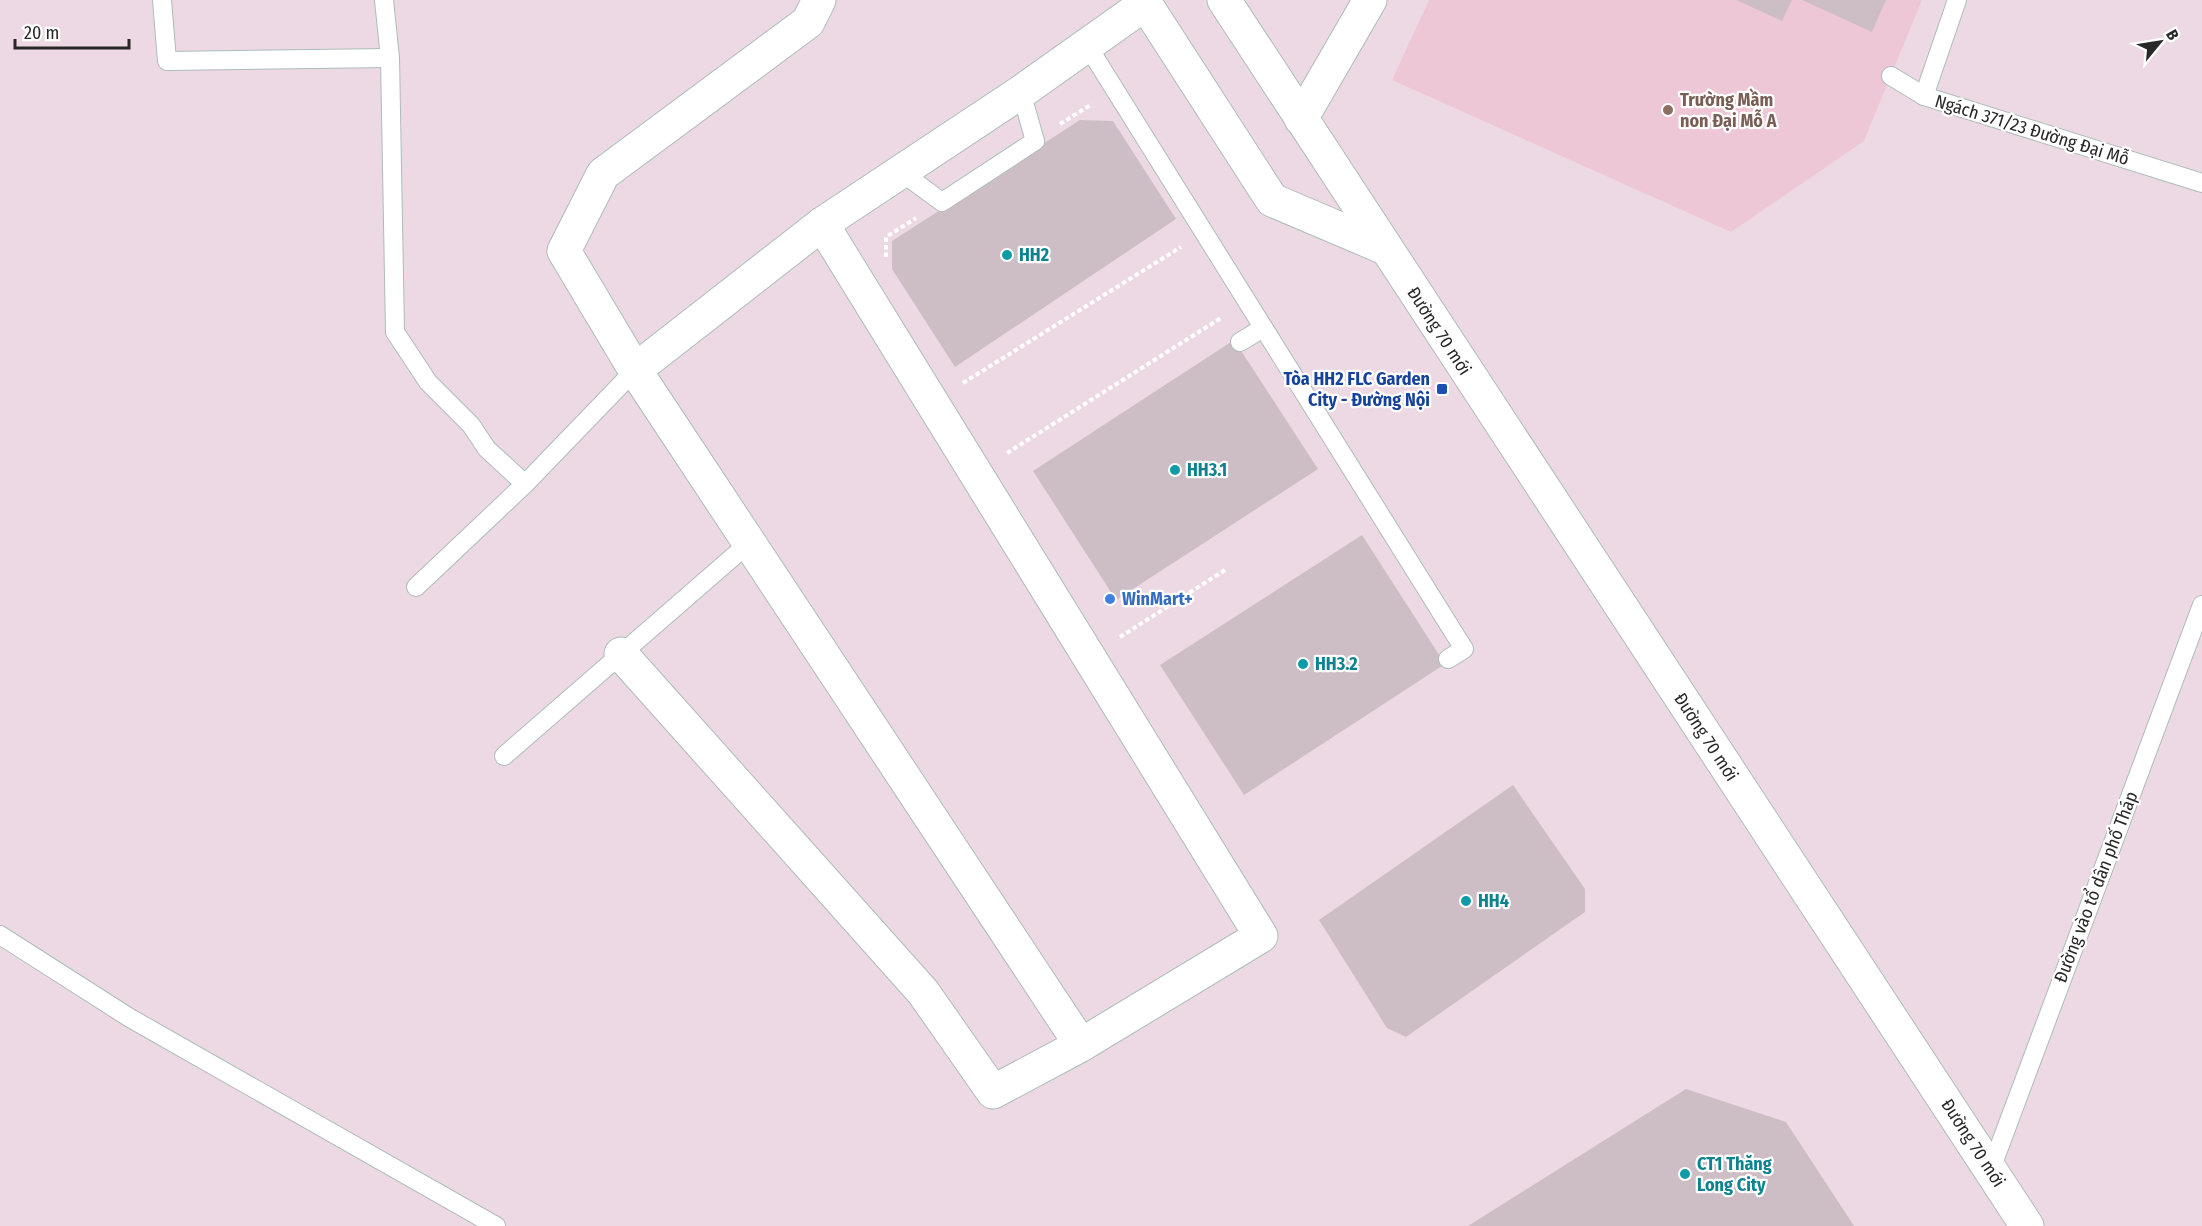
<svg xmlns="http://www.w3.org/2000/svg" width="2202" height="1226" viewBox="0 0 2202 1226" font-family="'Fira Sans Condensed',sans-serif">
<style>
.education{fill:#eec7d7}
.building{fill:#cdbec5}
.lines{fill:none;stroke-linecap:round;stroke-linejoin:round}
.service-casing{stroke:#adbdb9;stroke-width:20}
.minor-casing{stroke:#adbdb9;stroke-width:35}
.tertiary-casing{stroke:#adbdb9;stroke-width:35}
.path{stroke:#fff;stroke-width:4;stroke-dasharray:4.5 3;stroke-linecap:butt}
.service{stroke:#fff;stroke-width:18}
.minor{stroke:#fff;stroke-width:33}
.tertiary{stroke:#fff;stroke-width:33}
.education-dot{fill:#8d6e63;stroke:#fff;stroke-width:2}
.culture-dot{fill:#0f9aa8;stroke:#fff;stroke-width:2}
.transit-dot{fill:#1a4fb4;stroke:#fff;stroke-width:2}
.shop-dot{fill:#3f7fe0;stroke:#fff;stroke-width:2}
.labels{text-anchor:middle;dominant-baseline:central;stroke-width:4.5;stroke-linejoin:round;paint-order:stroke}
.education-label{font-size:18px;font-weight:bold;fill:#785e54;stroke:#fff;text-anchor:start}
.street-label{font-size:18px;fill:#282828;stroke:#fff}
.culture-label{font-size:18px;font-weight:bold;fill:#0d838f;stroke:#fff;text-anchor:start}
.transit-label{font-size:18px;font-weight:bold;fill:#164399;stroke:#fff;text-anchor:end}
.shop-label{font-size:18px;font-weight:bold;fill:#366cbe;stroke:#fff;text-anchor:start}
</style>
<rect width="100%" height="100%" fill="#ecd9e3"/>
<path class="education" d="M1429,0H1922L1864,141L1731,232L1392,80Z"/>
<g class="building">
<path d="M1736,0H1792L1782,21Z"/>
<path d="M1802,0H1886L1872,32Z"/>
<path d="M1080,120L1113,121L1176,219L955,367L892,269V241Z"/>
<path d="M1234,340L1318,469L1116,600L1033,471Z"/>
<path d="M1362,535L1445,664L1244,795L1160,665Z"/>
<path d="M1513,785L1585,889V912L1406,1037L1387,1028L1319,920Z"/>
<path d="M1686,1089L1786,1122L1854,1226H1468Z"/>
</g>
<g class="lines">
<defs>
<g id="service">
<path d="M162,0L167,61L390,58"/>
<path d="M384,0L390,58L395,332L428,382L471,425L487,449L525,484L635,370"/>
<path d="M1087,45L1464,649L1448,659"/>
<path d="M1891,76L1924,96L2202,183"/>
<path d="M1924,96L1957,0"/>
<path d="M901,172L942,202L1035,141L1021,92"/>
<path d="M1240,342L1263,328"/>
<path d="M416,587L525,484"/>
<path d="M504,756L749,543"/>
<path d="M0,935L130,1018L496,1226"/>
<path d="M1991,1169L2202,605"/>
</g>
<g id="minor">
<path d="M819,0L808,22L603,174L564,251L635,370L1081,1045"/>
<path d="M1301,119L1370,0"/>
<path d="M822,224L1021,92L1145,4"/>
<path d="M621,654L923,992L993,1092L1081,1045L1261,936L822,224L635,370"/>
</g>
<g id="tertiary">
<path d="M1143,0L1272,200L1385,248"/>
<path d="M1224,0L2027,1226"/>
</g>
</defs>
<use href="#service" class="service-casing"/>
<use href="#minor" class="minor-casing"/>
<use href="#tertiary" class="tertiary-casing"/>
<g class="path">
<path d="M1060,124L1092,104"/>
<path d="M886,257V237L916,218"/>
<path d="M963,383L1181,247"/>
<path d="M1007,453L1221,318"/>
<path d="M1120,637L1225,570"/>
</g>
<use href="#service" class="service"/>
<use href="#minor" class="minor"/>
<use href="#tertiary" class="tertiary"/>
</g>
<circle class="education-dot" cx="1668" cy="110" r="6"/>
<g class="culture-dot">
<circle cx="1007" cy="255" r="6"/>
<circle cx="1175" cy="470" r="6"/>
<circle cx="1303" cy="664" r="6"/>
<circle cx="1466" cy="901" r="6"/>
<circle cx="1685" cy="1174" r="6"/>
</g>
<rect class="transit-dot" x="1436" y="383" width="12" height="12" rx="3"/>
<circle class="shop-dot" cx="1110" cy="599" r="6"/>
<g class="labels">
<g class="education-label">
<text x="1680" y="100">Trường Mầm<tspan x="1680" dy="21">non Đại Mỗ A</tspan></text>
</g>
<g class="street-label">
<text transform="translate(2032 130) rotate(17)">Ngách 371/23 Đường Đại Mỗ</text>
<text transform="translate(1439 331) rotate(57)">Đường 70 mới</text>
<text transform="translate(1706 737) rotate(57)">Đường 70 mới</text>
<text transform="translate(2096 887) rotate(-69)">Đường vào tổ dân phố Tháp</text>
<text transform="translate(1973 1143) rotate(57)">Đường 70 mới</text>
</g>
<g class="culture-label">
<text x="1019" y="255">HH2</text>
<text x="1187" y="470">HH3.1</text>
<text x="1315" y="664">HH3.2</text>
<text x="1478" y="901">HH4</text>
<text x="1697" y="1164">CT1 Thăng<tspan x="1697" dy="21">Long City</tspan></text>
</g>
<g class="transit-label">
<text x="1430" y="379">Tòa HH2 FLC Garden<tspan x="1430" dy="21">City - Đường Nội</tspan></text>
</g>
<g class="shop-label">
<text x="1122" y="599">WinMart+</text>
</g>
</g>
<g transform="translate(2160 42) rotate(60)" stroke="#ffffff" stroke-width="4.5" paint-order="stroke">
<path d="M0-4.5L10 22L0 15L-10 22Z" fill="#282828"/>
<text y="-9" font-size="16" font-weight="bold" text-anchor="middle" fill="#282828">B</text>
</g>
<path d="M15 39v9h114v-9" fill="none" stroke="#282828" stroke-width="3"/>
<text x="24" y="39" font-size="18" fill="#282828" stroke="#ffffff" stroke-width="4.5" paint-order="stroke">20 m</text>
</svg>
